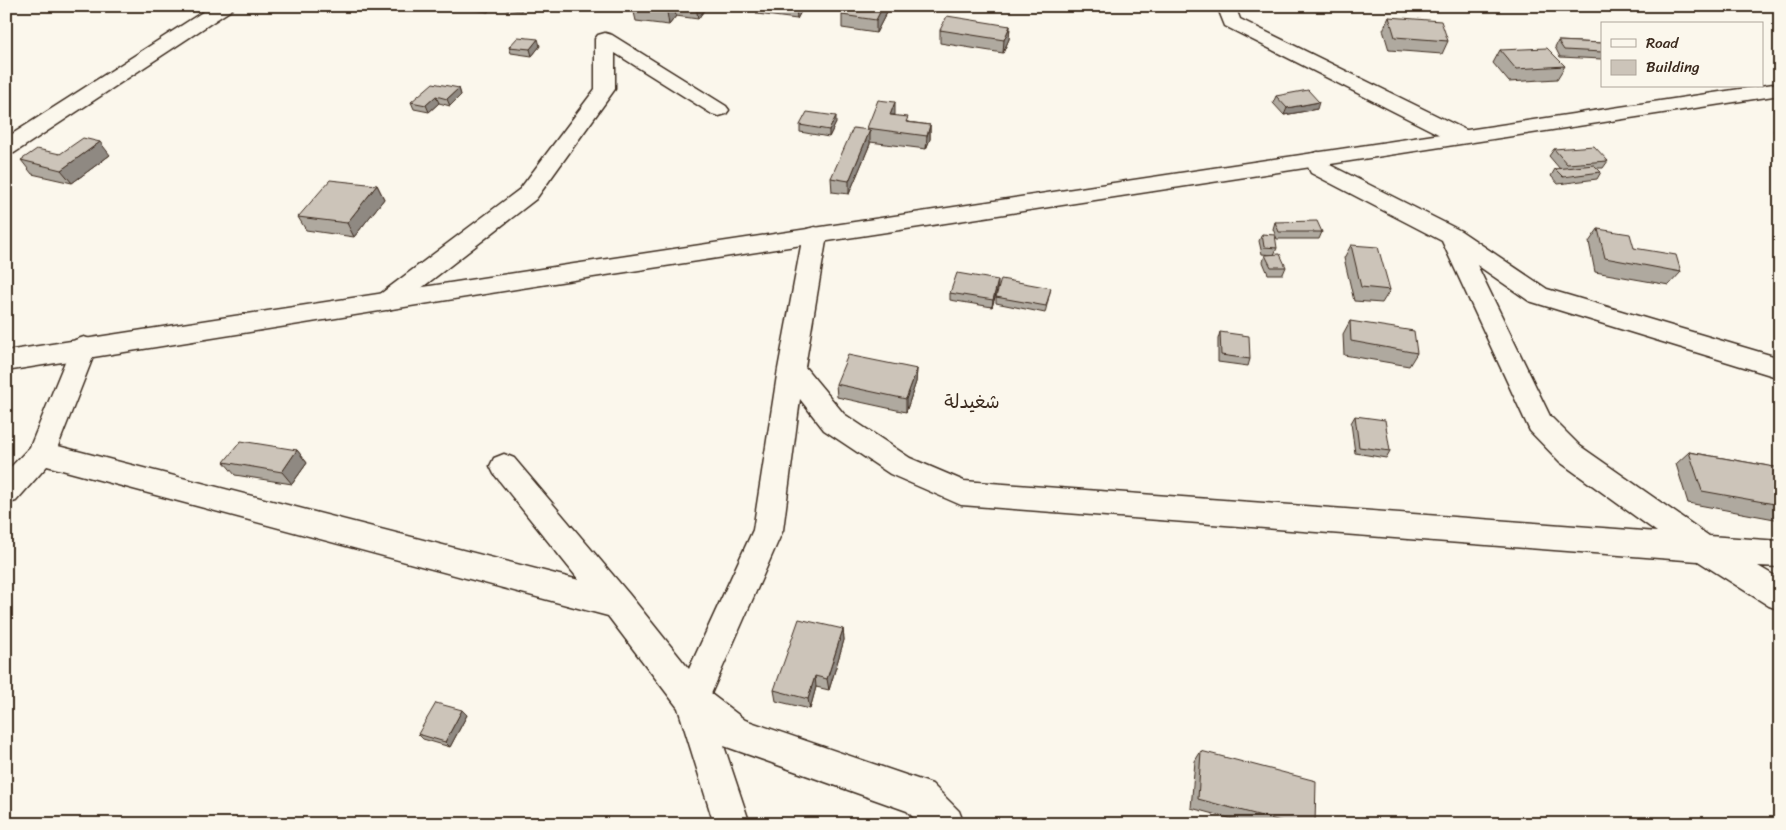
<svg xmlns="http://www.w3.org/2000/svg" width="1786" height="830" viewBox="0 0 1786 830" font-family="Sriracha,'Playpen Sans Arabic',sans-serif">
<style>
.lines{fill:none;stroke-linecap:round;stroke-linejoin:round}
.minor-casing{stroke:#3b2a1e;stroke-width:3}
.tertiary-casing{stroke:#3b2a1e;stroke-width:3}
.minor{fill:#fbf7ec;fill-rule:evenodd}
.tertiary{fill:#fbf7ec;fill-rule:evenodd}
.wall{fill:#afa99f;stroke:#3b2a1e}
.shaded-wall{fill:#8f8982;stroke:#3b2a1e}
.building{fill:#ccc4b9;stroke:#3b2a1e}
.labels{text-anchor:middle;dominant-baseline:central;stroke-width:5;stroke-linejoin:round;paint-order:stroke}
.quarter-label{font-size:19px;fill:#3b2a1e;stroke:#fbf7ec}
</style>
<rect width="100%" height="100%" fill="#fbf7ec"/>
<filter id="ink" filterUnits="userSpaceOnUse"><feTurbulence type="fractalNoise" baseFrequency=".02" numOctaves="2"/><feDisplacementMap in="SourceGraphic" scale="10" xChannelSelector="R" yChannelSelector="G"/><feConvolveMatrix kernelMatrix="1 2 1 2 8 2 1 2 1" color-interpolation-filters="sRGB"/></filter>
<g filter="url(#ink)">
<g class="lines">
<defs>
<g id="minor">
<path d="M1217,6H1235L1240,19L1470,132L1473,137L1470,142L1462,143L1454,142L1225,26Z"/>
<path d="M605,33L612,35L726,106L729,110L726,114L719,116L712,114L615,53V89L536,199L397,307L388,310L379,307L376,301L379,295L520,189L595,89V39L598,35Z"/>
<path d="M1318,152L1326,154L1330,165L1461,231L1547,289L1780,358V378L1529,301L1477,265L1550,416L1580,446L1709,536L1780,541V567L1758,566L1780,579V610L1769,606L1698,561L961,505L890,474L824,430L800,399L783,530L711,694L745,720L932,784L959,811L964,824H920L907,811L724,746L750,824H714L678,708L608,616L47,466L16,501L6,504V472L30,447L71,347L75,340L84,337L93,340L97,347L58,446L579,580L494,474L490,466L494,458L504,454L514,458L629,594L689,669L753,530L778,369L803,235L807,229L815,227L823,229L827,235L805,367L844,414L910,458L964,481L1657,532L1560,462L1530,431L1442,241L1311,173C1307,166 1306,161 1310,154Z"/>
</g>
<g id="tertiary">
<path d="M212,6H234L231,10L14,153L6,154V138Z"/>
<path d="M1780,83V95L554,283L6,371V351L554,267Z"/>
</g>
</defs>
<use href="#minor" class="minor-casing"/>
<use href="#tertiary" class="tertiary-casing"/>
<use href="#minor" class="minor"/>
<use href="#tertiary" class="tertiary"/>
</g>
<g class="wall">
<path d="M467,6H525L521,11L493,7L488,12L468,9Z"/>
<path d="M635,6H704L705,9L698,19L676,16L669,25L636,21L633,8Z"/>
<path d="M756,6H804L797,19L757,14Z"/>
<path d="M890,6L876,33L842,28V15Z"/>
<path d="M1389,17L1448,41L1442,54L1389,50L1383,30Z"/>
<path d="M1010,26L1009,39L1003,53L940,43V30Z"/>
<path d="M1558,41L1602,43V59L1560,57L1555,47Z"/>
<path d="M540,46L532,56L511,53L509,47Z"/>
<path d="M1500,50L1565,66L1557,79L1509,82L1493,63Z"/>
<path d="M459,88L461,95L450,106L439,103L429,112L414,109L411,102Z"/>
<path d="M1276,96L1317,109L1284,115L1273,103Z"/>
<path d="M895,116L908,122L930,125V139L926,149L870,142V144L849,194L832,192L831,178L867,130V128Z"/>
<path d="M836,123L829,137L800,132V125Z"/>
<path d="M1779,124H1780V139L1773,131Z"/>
<path d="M1554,149L1608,161L1603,168H1597L1601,172L1597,179L1558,184L1551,176L1555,169H1560L1549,156Z"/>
<path d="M60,154L110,155L72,183L32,174L21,160Z"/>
<path d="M377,185L384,199L354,237L306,230L298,217Z"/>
<path d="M1275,222L1322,232L1319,239H1277L1273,229Z"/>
<path d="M1598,229L1634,248L1681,272L1669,285L1595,272L1589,242Z"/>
<path d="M1262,234L1277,248L1274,255L1286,267L1283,274H1268L1263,262L1265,255H1273L1262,254L1259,241Z"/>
<path d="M1351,245L1390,290L1382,303L1354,301L1344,258Z"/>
<path d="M998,287L992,307L950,300V293Z"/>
<path d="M1051,288L1045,313L996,303V297Z"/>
<path d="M1350,321L1417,353L1409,366L1344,355L1343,334Z"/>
<path d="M1220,332L1250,359L1248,366L1218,362V339Z"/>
<path d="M917,369L916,382L906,412L837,397L836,384Z"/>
<path d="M1355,416L1390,451L1386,458L1355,453L1351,423Z"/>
<path d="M297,450L307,463L292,484L235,475L224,462Z"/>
<path d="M1689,452L1780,468V520L1688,503L1676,464Z"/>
<path d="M843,629L844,640L829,690L816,687L810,709L776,701L774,690Z"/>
<path d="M467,715L450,747L423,739L418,734Z"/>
<path d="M1201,751L1315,824H1251L1191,808L1195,761Z"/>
</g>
<g class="shaded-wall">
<path d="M486,6H493V7L488,12Z"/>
<path d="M519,6H525L521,11Z"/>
<path d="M671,6H674L676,16L669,25L667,12Z"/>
<path d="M696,6H704L705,9L698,19Z"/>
<path d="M796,6H804L797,19Z"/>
<path d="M883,6H890L876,33V20Z"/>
<path d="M1010,26L1009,39L1003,53L1004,40Z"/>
<path d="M538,39L540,46L532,56L530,49Z"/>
<path d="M459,88L461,95L450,106L447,99Z"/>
<path d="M436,96L439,103L429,112L426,105Z"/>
<path d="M895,102V115H890Z"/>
<path d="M1319,102L1317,109L1284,115L1287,108Z"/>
<path d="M836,116V123L829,137V130Z"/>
<path d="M930,125V139L926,149L927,136Z"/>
<path d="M870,130V144L849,194V181Z"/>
<path d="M100,142L110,155L72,183L61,170Z"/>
<path d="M377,185L384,199L354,237L347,223Z"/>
<path d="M998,280V287L992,307L993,300Z"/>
<path d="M917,369L916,382L906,412V399Z"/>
<path d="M297,450L307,463L292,484L282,472Z"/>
<path d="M843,629L844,640L829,690L827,679Z"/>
<path d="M815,676L816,687L810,709L808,699Z"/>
<path d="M462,710L467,715L450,747L445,742Z"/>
</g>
<g class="building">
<path d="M635,6H671L667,12L633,8Z"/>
<path d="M847,6H883L876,20L842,15Z"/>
<path d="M947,16L1010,26L1004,40L940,30Z"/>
<path d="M1389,17L1441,21L1448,41L1395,37Z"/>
<path d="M518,37L538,39L530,49L509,47Z"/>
<path d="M1558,41L1602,43V52L1564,50Z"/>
<path d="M1547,48L1565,66L1516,69L1500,50Z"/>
<path d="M433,83L459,88L447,99L436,96L426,105L411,102Z"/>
<path d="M1308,90L1319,102L1287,108L1276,96Z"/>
<path d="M878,100L895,102L890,115L908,117L906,122L930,125L927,136L867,128Z"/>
<path d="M807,112L836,116L829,130L800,125Z"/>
<path d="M853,128L870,130L849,181L831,178Z"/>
<path d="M83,138L100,142L61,170L21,160L37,149L60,154Z"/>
<path d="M1594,146L1608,161L1567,164L1554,149Z"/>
<path d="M1594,165L1601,172L1563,177L1555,169Z"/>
<path d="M330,180L377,185L347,223L298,217Z"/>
<path d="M1317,221L1322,232H1279L1275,222Z"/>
<path d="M1598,229L1630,234L1634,248L1676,255L1681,272L1605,258Z"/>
<path d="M1262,234L1275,235L1277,248L1264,247Z"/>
<path d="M1351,245L1378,247L1390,290L1361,287Z"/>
<path d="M1280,254L1286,267H1271L1265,255Z"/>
<path d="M957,273L998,280L993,300L950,293Z"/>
<path d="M1001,279L1051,288L1046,306L996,297Z"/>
<path d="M1350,321L1414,331L1417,353L1351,341Z"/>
<path d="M1220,332L1249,336L1250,359L1221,355Z"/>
<path d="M848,355L917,369L906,399L836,384Z"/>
<path d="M1355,416L1385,420L1390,451L1359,447Z"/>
<path d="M241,441L297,450L282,472L224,462Z"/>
<path d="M1689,452L1780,468V505L1702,491Z"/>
<path d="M799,619L843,629L827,679L815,676L808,699L774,690Z"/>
<path d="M436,703L462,710L445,742L418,734Z"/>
<path d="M1201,751L1316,781L1315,824H1292L1198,799Z"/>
</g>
</g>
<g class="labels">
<g class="quarter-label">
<text x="972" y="401">شغيدلة</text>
</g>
</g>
<rect width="1786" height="830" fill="none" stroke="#fbf7ec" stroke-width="25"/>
<rect x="12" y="12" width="1761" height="805" fill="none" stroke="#3b2a1e" stroke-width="2" filter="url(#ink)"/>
<rect x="1601" y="22" width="162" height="65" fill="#fbf7ec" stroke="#aea59a"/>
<rect x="1611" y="39" width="25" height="8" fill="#fbf7ec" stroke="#aea59a"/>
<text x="1646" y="48" font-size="15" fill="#3b2a1e">Road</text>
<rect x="1611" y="60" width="25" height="15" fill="#ccc4b9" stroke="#aea59a"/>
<text x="1646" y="72" font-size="15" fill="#3b2a1e">Building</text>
</svg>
